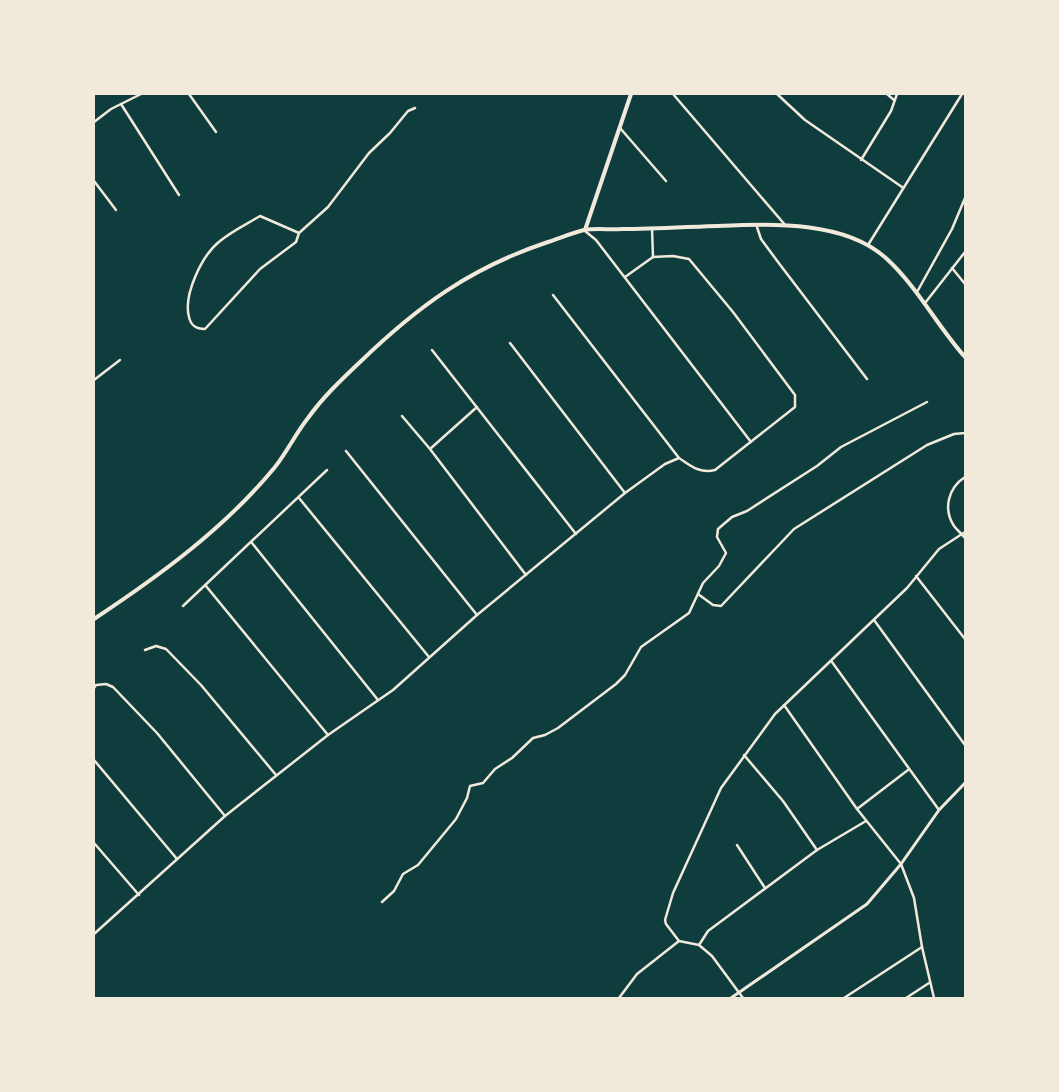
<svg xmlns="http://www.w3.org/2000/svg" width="1059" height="1092" viewBox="0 0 1059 1092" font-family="Inter,sans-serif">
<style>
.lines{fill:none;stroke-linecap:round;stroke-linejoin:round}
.minor{stroke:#f1e9da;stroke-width:2.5}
.tertiary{stroke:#f1e9da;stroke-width:3}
.secondary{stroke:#f1e9da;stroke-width:4}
</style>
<rect width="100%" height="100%" fill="#0f3d3e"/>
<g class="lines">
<g class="minor">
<path d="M189,94L216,132"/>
<path d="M673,94L786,226"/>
<path d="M777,94L805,120L902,187"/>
<path d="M887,94L894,100"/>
<path d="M121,104L179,195"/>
<path d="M94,122L111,109L141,94"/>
<path d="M620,128L666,181"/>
<path d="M861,160L891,111L897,94"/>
<path d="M94,181L116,210"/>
<path d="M757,227L761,239L778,262L867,379"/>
<path d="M652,228L653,257"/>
<path d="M585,231L596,240L751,442"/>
<path d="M299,233L260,216C247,224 232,231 220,241C202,255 183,295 189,317C191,326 196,329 205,329L260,269L296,242L299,233L328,207L369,153L390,133L408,111L415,108"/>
<path d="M868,245L962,94"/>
<path d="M952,268L965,284"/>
<path d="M625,277L653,257"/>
<path d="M917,292L952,229L965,198"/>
<path d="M553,295L679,458"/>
<path d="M925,303L965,252"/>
<path d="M510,343L625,493"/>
<path d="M432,350L576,534"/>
<path d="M94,380L120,360"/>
<path d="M402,416L430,449L526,575"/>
<path d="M430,449L477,407"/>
<path d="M346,451L477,615"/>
<path d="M965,477C948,488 943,509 954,526C957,530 962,534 965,538"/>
<path d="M299,498L429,657"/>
<path d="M252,543L378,700"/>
<path d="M916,576L965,639"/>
<path d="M206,586L328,735"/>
<path d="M698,594L713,605L721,606L794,529L927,445L954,434L965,433"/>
<path d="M183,606L327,470"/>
<path d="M874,620L965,745"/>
<path d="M145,650L156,646L166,649L201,685L276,775"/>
<path d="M832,662L939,810"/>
<path d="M94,688L96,685L106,684L113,687L157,733L225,816"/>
<path d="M784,705L857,809L901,864L914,898L922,947L934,998"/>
<path d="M744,755L783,801L817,850"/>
<path d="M94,760L177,859"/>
<path d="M857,809L908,770"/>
<path d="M94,843L139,895"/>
<path d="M737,845L765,888"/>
<path d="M382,902L394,891L403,874L418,865L456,819L467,798L470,786L483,783L495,769L512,758L533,738L545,735L558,728L616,684L625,675L641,647L689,613L703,583L719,566L726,553L717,537L718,529L732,517L747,511L817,466L841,447L927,402"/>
<path d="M94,934L225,816L328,735L393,690L477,615L625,493L665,464L679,458C691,466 700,474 715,470L795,407V395L733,312L689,259L673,256L653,257"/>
<path d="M699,945L708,931L817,850L866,821"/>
<path d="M619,998L637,974L679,941"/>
<path d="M743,998L712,956L699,945L679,941L666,924L665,920L673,893L721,788L775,714L907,588L939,549L965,532"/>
<path d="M844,998L922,947"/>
<path d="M906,998L929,983"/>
</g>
<path class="tertiary" d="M731,998L867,904L901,864L939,810L965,783"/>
<g class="secondary">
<path d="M585,230L631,94"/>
<path d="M94,619C159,576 225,528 275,467C287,452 296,433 308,418C323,397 341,380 359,363C418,306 470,268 548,242C560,238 572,233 584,230C596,228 610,230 622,229C643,229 665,228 687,227C750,226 840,214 888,260C918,288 938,327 965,357"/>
</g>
</g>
<rect width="1059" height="1092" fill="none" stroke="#f1e9da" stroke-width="190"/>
</svg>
